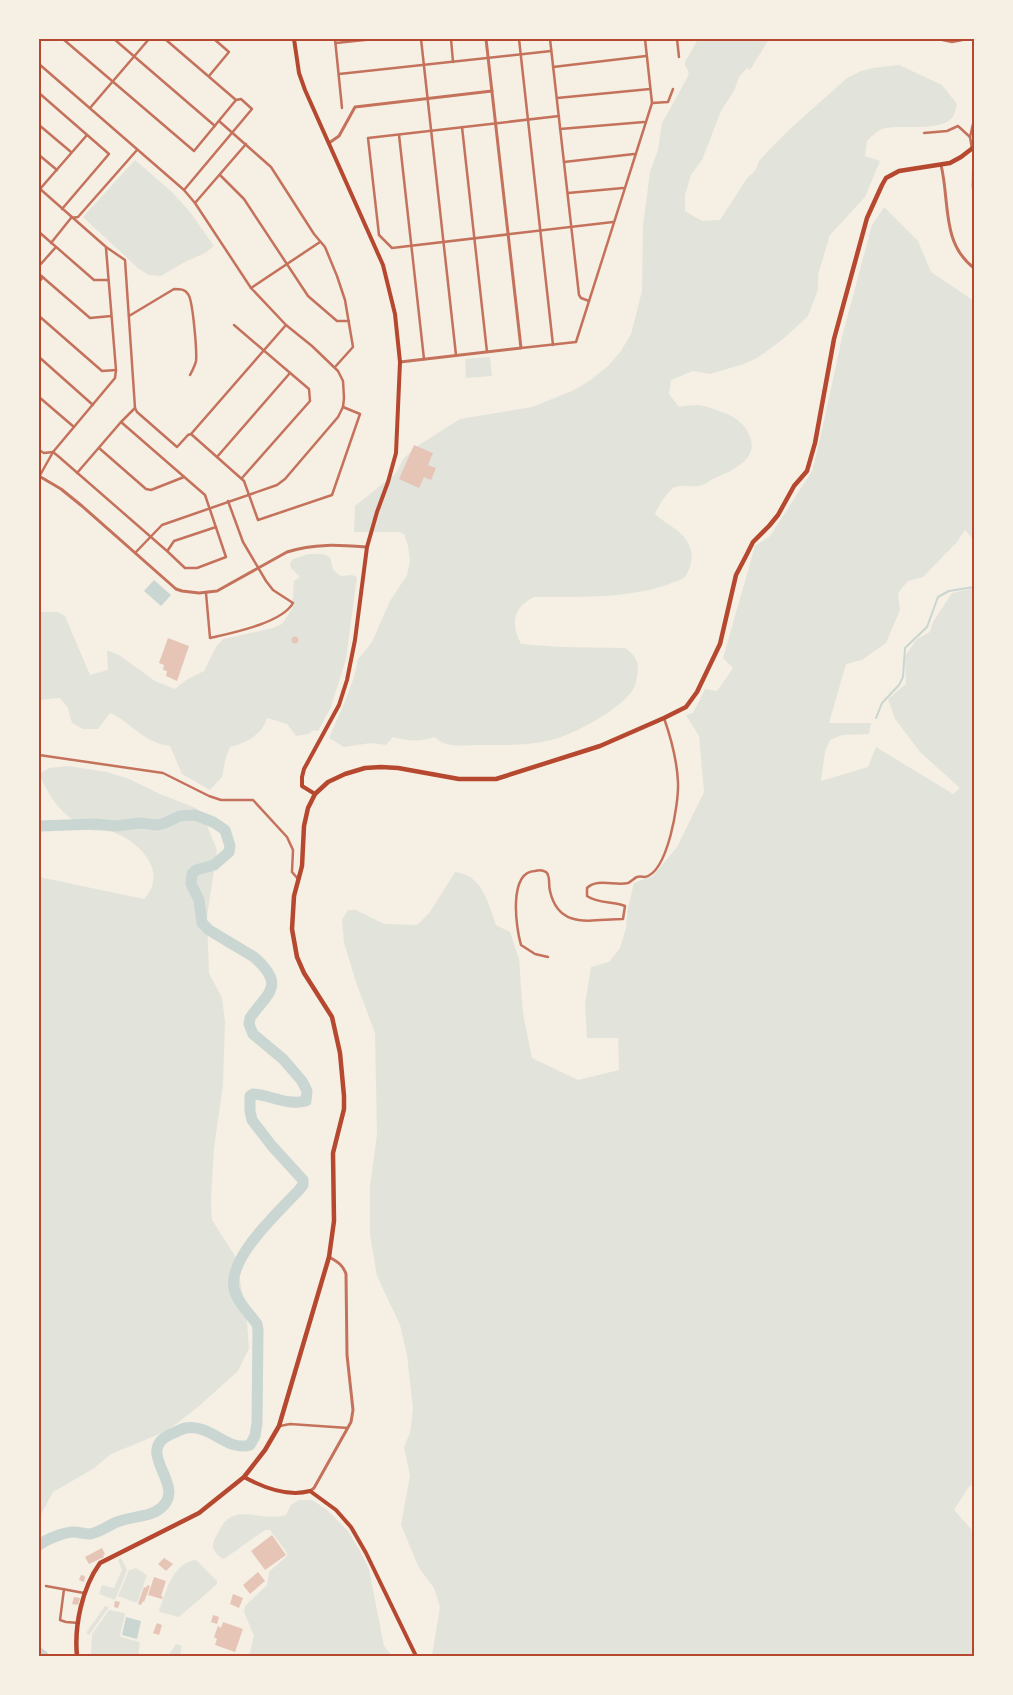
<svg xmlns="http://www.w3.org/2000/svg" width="1013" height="1695" viewBox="0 0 1013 1695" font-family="Overpass,sans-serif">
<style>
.green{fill:#e2e4dc}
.water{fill:#c9d6d2}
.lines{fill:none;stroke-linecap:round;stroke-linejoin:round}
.stream{stroke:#c9d6d2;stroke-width:2}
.river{stroke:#c9d6d2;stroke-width:11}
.building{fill:#e6c5b7}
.minor{stroke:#c5725c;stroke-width:2.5}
.tertiary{stroke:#c5725c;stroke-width:3}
.secondary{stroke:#b5482f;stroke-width:4}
.trunk{stroke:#b5482f;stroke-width:4.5}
.neatline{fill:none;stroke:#b5482f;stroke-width:2}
</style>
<rect width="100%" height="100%" fill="#f6efe4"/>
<g class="green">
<path d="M698,39H757L768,41L750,70L747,68L739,77L734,91L721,111L702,160L691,175L685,195V211L702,221L720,220L747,178L755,171L759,161L768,151L792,127L847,78L861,71L873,68L899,65L942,85L957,104C956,107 955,112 954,115C943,134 901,123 882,129C877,131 871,137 867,141L865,156L880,161L865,197L830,235L818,275V290L808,316L782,340L757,358L744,364L710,374L693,371L671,380L669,394L679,407C698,404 700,404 719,411C733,415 745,423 750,437C759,460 731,471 715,478C709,480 704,486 698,486C691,487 682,484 675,487C668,490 658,507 655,514C665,524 679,528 687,541C691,547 693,556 691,563C690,567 688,573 685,577C682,579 678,581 674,582C635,599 577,597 534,597C512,608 511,624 521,644L560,647L625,648C636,656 640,663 637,677C636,680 636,685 634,688C623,708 574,735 551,740C528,746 503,745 479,745C464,745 447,749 435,737C420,742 409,741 393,737L386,745L371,743L344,747L329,738L346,699L354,677L358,659L372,642L390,601L407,575L410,561L408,546L404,534L399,532H354L355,506L396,473L404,458L419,445L460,419L532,407L572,391L591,380L609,365L621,351L631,334L642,291L643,225L650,172L658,150L662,123L687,78L689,72L685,66V62Z"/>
<path d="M135,160L172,192L190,212L214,246L205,253L185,262L161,276L149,275L139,269L83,217Z"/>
<path d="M884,207L918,241L931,272L974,301V537L972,538L965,530L957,542L923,577L908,581L898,593L900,610L886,643L862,660L846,664L829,723H871L869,734L842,735L830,740L825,752L821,781L868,767L876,747L953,794L960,788L920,752L895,719L888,699L906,684L905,656L917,639L930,632L933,622L952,593L974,588V1488L970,1485L954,1510L974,1532V1656H432L440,1607L434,1588L419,1568L401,1525L410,1475L404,1447L410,1433L413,1409L407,1355L400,1325L377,1276L370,1235V1186L377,1134L375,1033L356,982L344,943L342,920L348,910H356L384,924L417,925L430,912L455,872C482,875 488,902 496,925L510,932L519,959L523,1013L532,1058L578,1080L619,1070L618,1038H587L585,1004L591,967L609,962L620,948L626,928L628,907L634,883L653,876L677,847L704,792L699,736L686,715L693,713L705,689L717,691L733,668L723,658L755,546L770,536L812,471L820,439L843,333L872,225Z"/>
<path d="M490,357L492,376L466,378L465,359Z"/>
<path d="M309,554H323L330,557L333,570L341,576L352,575L357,577L346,659L331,707L318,731L314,730L308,734L296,736L287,724L267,718C263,734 245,744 230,747L226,757L222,777L210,790L182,774L170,746C142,742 134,724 110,713L98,729H83L72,723L68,708L60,698L39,700V612H58L65,616L90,675L108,670L107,650L119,655L155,681L175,689L186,680L204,671L216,647L223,639L273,628L282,624L292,609L294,581L300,577L291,568L290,563L293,559Z"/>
<path d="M68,766L107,772L129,779L160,794L196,808L205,821L217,850L207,917L209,973L222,998L225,1022L223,1085L214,1148L211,1201L212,1220L235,1256L246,1310L249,1348L238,1371L198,1407L167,1431L111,1454L93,1469L53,1492L39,1518V877L144,899C169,872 140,842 113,832C106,829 97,832 90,830C85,829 78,824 73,820C57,809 47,792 39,774L49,768Z"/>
<path d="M299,1500H312L326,1509L348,1531L360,1551L369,1569L384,1646L392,1656H246L250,1653L254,1636L244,1612L245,1606L267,1585L269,1572L287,1556V1553L270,1530H265L224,1559C218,1557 212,1550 213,1544C214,1539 218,1533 220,1529C234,1501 263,1523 286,1515L291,1505Z"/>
<path d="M121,1558L127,1570L115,1600L99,1594L102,1585L114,1588L122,1570L118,1560Z"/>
<path d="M196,1560L217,1581V1584L179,1617L160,1612L159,1611C166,1592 172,1563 196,1560Z"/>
<path d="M136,1568L147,1575L137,1603L118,1596L129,1570Z"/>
<path d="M105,1606L109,1607L89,1635L86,1633Z"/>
<path d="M109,1610L124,1613L125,1615L120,1635L121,1637L140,1642L138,1656H91L92,1634Z"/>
<path d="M176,1644L182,1646L180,1656H168Z"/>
</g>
<g class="water">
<path d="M154,580L171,595L161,606L144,591Z"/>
<path d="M126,1617L141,1621L137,1639L122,1635Z"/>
</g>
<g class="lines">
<g class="stream">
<path d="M974,149L972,186L974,194"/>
<path d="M876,718L882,703L899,685L903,677L905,648L927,627L938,597L949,591L974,587"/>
</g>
<g class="river">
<path d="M39,826L96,824L115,826L140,823L158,825L165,823L180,816L195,815L213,822L225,830L230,846L229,852L214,865L196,870L192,874L191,884L199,900L202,923L209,930L254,957C287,986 267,993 250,1018L249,1024L253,1034L283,1059L302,1081L307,1091L306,1101C288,1106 270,1095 253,1094L250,1096V1111L252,1120L272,1146L303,1180V1185L299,1190C279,1211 228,1258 234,1288C236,1301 250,1314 257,1324L258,1330L257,1423L255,1436L250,1445C227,1452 211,1424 186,1428C181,1429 174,1433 169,1435C134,1453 188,1486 161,1508C149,1518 131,1516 117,1522C109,1525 99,1533 89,1534C84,1534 79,1532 74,1532C64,1532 47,1539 39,1545"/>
<path d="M39,1653L43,1656"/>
</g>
</g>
<g class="building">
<path d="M414,445L433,453L428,465L436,468L431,480L424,477L419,488L399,479Z"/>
<circle cx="295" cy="640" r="3.5"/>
<path d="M168,638L189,646L177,681L166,676L167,671L163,670L164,665L159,663Z"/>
<path d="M272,1535L286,1555L265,1570L251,1551Z"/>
<path d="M102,1548L105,1554L103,1555L104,1557L89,1564L85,1557Z"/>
<path d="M164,1558L173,1564L166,1571L158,1564Z"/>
<path d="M258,1572L265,1581L250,1594L243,1585Z"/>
<path d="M81,1575L85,1576L84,1582L79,1580Z"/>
<path d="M154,1577L166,1581L161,1596L163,1597L162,1599L148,1595Z"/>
<path d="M147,1585L150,1586L144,1602L143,1601L141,1605L138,1604L144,1587L146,1588Z"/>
<path d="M233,1594L243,1598L239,1608L230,1604Z"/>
<path d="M74,1597L80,1598L78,1605L72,1604Z"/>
<path d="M115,1601L120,1602L118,1608L114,1607Z"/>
<path d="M213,1615L219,1617L217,1624L211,1622Z"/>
<path d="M223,1622L243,1629L235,1652L215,1645L217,1639L214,1637L218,1626L221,1628Z"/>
<path d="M157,1623L162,1625L159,1635L153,1633Z"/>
</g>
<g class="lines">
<g class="minor">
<path d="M63,39L194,151L236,100"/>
<path d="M114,39L215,126"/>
<path d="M165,39L236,100L241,99L252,109L184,190"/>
<path d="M335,39L342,108"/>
<path d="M421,39L456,355"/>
<path d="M451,39L453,62"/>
<path d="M519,39L553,345"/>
<path d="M550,39L579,295L581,298L589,301"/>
<path d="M677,39L679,57"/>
<path d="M938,39L952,42L967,39"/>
<path d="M336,43L374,39"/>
<path d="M39,64L184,190L195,203L251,288L286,325L312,346L338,371L343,381L344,398L343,407L338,417L285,479L277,485L162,525L135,553"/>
<path d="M553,67L646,56"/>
<path d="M339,74L551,51"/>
<path d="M209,76L229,52L214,39"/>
<path d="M39,93L109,154L62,209"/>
<path d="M557,98L650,89"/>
<path d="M652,103L668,102L673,89"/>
<path d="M90,108L149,39"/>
<path d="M559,116L368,138L379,235L392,248L613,222"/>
<path d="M219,121L271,167L314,234L325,247L337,276L345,300L353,347L335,367"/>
<path d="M39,125L71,152"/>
<path d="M462,127L487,352"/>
<path d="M560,129L644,122"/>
<path d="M924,133L947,131L958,126L970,137"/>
<path d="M399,135L424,359"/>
<path d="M972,149L970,137L973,124"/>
<path d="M39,155L57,170"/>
<path d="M564,162L634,154"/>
<path d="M220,175L244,199L308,296L337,321H349"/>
<path d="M39,188L106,247L125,260L135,408L137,412L177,447L188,435L191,434L286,325"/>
<path d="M40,189L87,135"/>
<path d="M568,193L623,188"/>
<path d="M195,203L246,144"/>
<path d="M39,232L94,280H108"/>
<path d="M51,243L71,218L78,217L137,150"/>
<path d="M39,266L56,247"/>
<path d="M39,274L90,318L111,316"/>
<path d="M39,282L43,277"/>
<path d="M251,288L320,242"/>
<path d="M39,316L102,371L116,370"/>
<path d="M129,316L174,289C180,289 185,289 188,294C193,300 197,352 196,361C195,366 192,371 190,375"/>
<path d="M234,325L309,389L310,401L242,478"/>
<path d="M521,348L576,342L652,103L645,39"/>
<path d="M39,357L93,405"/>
<path d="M39,397L74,427"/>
<path d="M191,434L244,481L258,520L332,495L360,414L343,407"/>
<path d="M99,448L146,489L151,490L184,477"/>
<path d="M39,450L44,453L53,452L58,456L167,551L185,568H197L226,557L205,495L121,422"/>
<path d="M217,457L290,373"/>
<path d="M77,473L121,422L135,408"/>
<path d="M39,477L53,452L115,378L116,370L106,248"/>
<path d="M168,550L174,541L216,527"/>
<path d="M206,593L210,638C232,633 282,623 293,603L273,590L266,581L243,542L228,501"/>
<path d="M39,755L163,773L209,796L221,800H253L287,837L293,850L292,872L298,879"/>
<path d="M548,957L535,954L521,945C516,928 508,872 535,871C538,870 543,870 546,872C551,876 548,885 550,891C559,931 593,919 623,919L625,906C613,901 598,904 587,896V888C597,878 615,886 628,883C631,882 634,878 637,877C640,876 643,877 645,877C668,872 679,803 678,782C677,762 671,738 664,718"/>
<path d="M280,1426L290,1424L348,1428"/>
<path d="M46,1586L84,1593"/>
<path d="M64,1589L60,1620L66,1622L79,1623"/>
</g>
<g class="tertiary">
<path d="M329,143L339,136L355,107L492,91"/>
<path d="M941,165C950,201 941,243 974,268"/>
<path d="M400,362L521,348L486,39"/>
<path d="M39,476L61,489L82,506L159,574L176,589L182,591L199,593L217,591L287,552C314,543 340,545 367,547"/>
<path d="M310,1491L314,1488L346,1431L351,1422L353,1410L347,1355L346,1274C343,1265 338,1262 329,1257"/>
</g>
<g class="secondary">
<path d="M294,39L299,73L305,90L383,265L395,314L400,362L396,453L388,482L377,512L367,547L355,640L347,680L339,705L304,769L302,777V786L315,794"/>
<path d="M244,1477C264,1488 288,1497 310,1491L336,1510L351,1527L366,1553L416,1656"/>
</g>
<path class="trunk" d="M77,1656C74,1626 82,1588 100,1563L199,1513L244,1477L265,1450L279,1426L329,1257L334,1221L333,1153L344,1109V1096L340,1053L332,1017L304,973L297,957L292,929L294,896L302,866L304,826L308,808L315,794L328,782L345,774L365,768L381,767L398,768L459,779H496L600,746L664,718L686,707L697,692L720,644L736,575L747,554L753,542L769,526L778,515L794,486L807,471L815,443L834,339L867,218L882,185L886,178L899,171L950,163L961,157L974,147"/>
</g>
<rect width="1013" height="1695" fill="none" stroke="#f6efe4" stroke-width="80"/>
<rect x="40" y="40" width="933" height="1615" class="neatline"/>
</svg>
